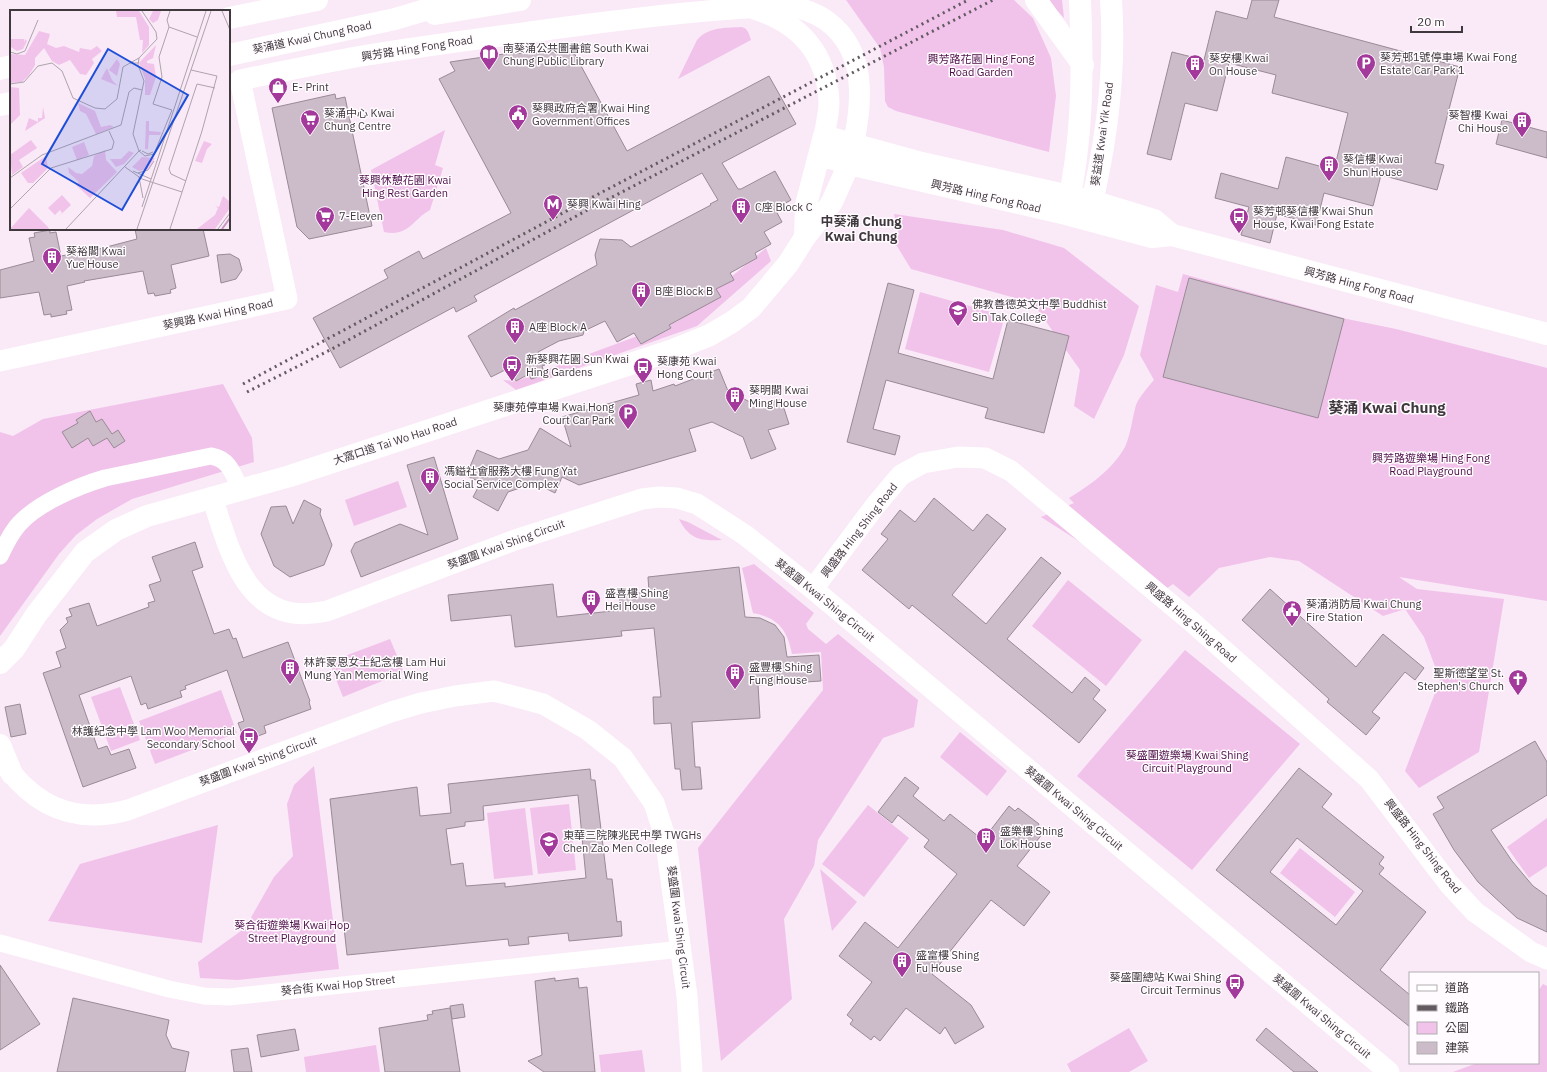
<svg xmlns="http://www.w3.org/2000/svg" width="1547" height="1072" viewBox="0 0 1547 1072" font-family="'IBM Plex Sans','Noto Sans TC',sans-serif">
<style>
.green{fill:#f1c3ea}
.building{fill:#ccbcc9;stroke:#998a96;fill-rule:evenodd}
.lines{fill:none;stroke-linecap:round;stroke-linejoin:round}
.minor{stroke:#fff;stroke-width:17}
.tertiary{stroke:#fff;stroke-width:21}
.secondary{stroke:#fff;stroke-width:22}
.primary{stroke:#fff;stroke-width:22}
.rail{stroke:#635a61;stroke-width:3;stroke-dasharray:2 4;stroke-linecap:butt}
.labels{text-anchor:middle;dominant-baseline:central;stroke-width:3;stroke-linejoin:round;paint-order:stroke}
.street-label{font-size:11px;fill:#3f393e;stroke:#fffbfe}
.poi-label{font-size:11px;fill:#3f393e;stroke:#fffbfe;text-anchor:start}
.park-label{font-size:11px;fill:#4b0e47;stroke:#fffbfe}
.quarter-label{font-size:13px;font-weight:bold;fill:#3f393e;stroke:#fffbfe}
.district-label{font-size:15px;font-weight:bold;fill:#3f393e;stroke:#fffbfe}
.inset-river{fill:none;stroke:#c996c2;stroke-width:2}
.inset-road{fill:none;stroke:#afa3ad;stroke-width:1}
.view{fill:#1d4ed8;fill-opacity:0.15;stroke:#1d4ed8;stroke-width:2}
.inset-edge{fill:none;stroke:#3f393e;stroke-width:2}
</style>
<rect width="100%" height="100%" fill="#fae9f7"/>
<g class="green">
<path d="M846,0H1014L1033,18L1051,58L1056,96L1049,152L896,111L888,107L885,101L884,67L880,48Z"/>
<path d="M1047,0H1062L1064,18Z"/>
<path d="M741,27C748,28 749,34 751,40L678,79L697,40C708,27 724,28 741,27Z"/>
<path d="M445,130L435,165L443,168L430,210C412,220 409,237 384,232L371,170Z"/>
<path d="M894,214L1003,230L1064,248L1139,306L1124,355L1094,419L1074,406L1080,370L1033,303L911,269L892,238L899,235Z"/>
<path d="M766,248L771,261L697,326L516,390L503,380L516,381L678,321Z"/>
<path d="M1183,274L1347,319L1396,329L1547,368V601L1399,577L1417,589L1504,599L1479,752L1419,788L1405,771L1440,680L1424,637L1405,609L1383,616L1299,561L1270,557L1219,568L1189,597L1173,584L1160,593L1041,517L1074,503L1069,498C1089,486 1113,469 1125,447C1131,433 1132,419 1136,405C1139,397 1148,387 1154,380L1140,355L1156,285L1178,292Z"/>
<path d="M920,292L1005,316L989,372L905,349Z"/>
<path d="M223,384L252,438L254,462L132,499L97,519L76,535L59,554L0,636V432L13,436L43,419Z"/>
<path d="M398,481L407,507L354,526L345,500Z"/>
<path d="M679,519L688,522L722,540C702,541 689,540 679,519Z"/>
<path d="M754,564L814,613L806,624L808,629L826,644L838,634L918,700L914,727L883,738L818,840L814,866L784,919L792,999L721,1061L698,848L823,690L821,652L792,654C787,629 778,618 753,613L742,568Z"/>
<path d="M1068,580L1142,640L1106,686L1032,626Z"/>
<path d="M390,639L404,672L343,697L329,662Z"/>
<path d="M1185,650L1300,744L1192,870L1077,776Z"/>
<path d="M120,687L140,740L111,751L91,697Z"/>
<path d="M221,690L237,733L155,764L139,721Z"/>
<path d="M960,732L1007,771L987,796L940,757Z"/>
<path d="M314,766L339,969L238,980L200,978L198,962L245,928L274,877L293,856L287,804L294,785Z"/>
<path d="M569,804L576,870L538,874L530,808Z"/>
<path d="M868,805L909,838L864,897L822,864Z"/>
<path d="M525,808L533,875L494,879L487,813Z"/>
<path d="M1547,818V866L1529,878L1507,847Z"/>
<path d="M218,825L202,943L48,921L80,864Z"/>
<path d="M1300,848L1355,892L1335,917L1280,873Z"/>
<path d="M820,869L857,902L832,931Z"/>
<path d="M1543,984L1547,986V1072H1453L1477,1063H1538V991Z"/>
<path d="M1129,1028L1148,1061L1129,1072H1071L1067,1064Z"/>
<path d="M376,1045L380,1072H306L304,1057Z"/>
<path d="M642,1050L645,1072H601L599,1055Z"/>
</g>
<g class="building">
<path d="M1252,0H1279L1274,17L1460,67L1435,163L1444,165L1437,190L1381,175L1373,206L1324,193L1316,225L1277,214L1270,243L1241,235L1249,207L1215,198L1221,173L1278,189L1286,157L1334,170L1348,113L1272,93L1276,75L1229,63L1217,111L1185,103L1171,160L1147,154L1172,52L1204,60L1216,11L1247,19Z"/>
<path d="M573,51L627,151L769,76L796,124L722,163L738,189H741L775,171L791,200L775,209L782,222L764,232L771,244L755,253L757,258L730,273L734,280L716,289L721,297L669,325L671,328L641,344L634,333L617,342L605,321L584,331L583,335L559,341L538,352L545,365L542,366L545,375L531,379L529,374L516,381L509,368L491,377L468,336L514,308L515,310L597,265L595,255L600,239L622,240L631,247L711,205L710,204L718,200L702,173L474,296L477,301L456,312L454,307L340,368L313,318L388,278L384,270L419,251L423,259L511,213L439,79L455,71L450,62L504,54Z"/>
<path d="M335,94L336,99L345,97L372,226L309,239L297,227L272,108Z"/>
<path d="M1502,120L1547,132V158L1496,144Z"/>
<path d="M135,229H203L209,256L171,265L176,288L170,290L171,293L155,296L154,293L148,294L143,271L84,281L85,282L67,286L72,310L66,311L67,314L51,317V314L44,315L39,292L0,298V270L34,261L29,238L35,237L34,233L50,230V233L56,232L61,256L99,249L137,239Z"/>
<path d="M230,254L239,259L242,270L236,279L221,283L217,255Z"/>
<path d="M1189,278L1344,319L1318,418L1163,377Z"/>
<path d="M888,283L914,290L898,353L993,379L1008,320L1069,336L1044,433L985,418L988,408L886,380L873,429L900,436L895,455L847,442Z"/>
<path d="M719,369L728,391L758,406L781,399L789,424L768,430L776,449L751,459L743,437L712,422L689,429L696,451L579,485L562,477L555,493L535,483L508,492L498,511L473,497L481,482L466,476L477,450L499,459L528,450L540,428L571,447L562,417L639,395L636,384L651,380L653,391L674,384L675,386Z"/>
<path d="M90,411L96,422L102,419L112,434L118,430L125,441L114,448L107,438L93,446L88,438L72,448L62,432L78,423L76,420Z"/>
<path d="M434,457L458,539L361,577L351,551L355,543L400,524L428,535L407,465Z"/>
<path d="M934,498L973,531L987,514L1006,529L952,595L986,624L1041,557L1061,573L1007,639L1072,693L1085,677L1100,690L1093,699L1106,710L1079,743L912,605L909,609L862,570L888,539L881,534L900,510L915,522Z"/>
<path d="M304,500L321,509L320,514L332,545L324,565L290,577L274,566L261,534L271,507L286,506L293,524Z"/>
<path d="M195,542L203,567L192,571L214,634L229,629L233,639L236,638L243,658L288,642L310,701L309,702L311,709L264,726L266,733L245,741L238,723L244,721L227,670L185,686L186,689L180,691L182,697L148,709L146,703L141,705L131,676L79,695L98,749L107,746L111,755L129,749L136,768L83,787L43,673L61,667L56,652L66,648L60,630L68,622L66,618L72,616L69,609L89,603L97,626L149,607L148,603L155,601L149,585L161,581L152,557Z"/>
<path d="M739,567L745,617L760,618L775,625L784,637L787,657L819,655L821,681L758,685L760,718L692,722L695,767H700L702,789L682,790L680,769H675L671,723L654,724L653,697H661L654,628L621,631L622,636L515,647L511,615L451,621L448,595L553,584L557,617L621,610L619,595L649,592L648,577Z"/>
<path d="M1270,589L1356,667L1383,634L1424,668L1415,680L1405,672L1372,712L1380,718L1366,735L1327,702L1329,699L1242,620Z"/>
<path d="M20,704L26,734L11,737L5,707Z"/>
<path d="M1535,741L1547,762V795L1491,830L1512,861L1533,886L1547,896V932L1517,918L1478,882L1454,850L1433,814L1444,808L1437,797Z"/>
<path d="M1299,768L1332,794L1322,807L1384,857L1379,864L1384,868L1379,874L1426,912L1380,970L1410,995V1027L1216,870ZM1297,838L1363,891L1336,925L1270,872Z"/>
<path d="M590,769L591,780H595L607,879H612L617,922L621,921L622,936L569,941L568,933L528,937L529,944L509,946L508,939L347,955L330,799L417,787L420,816L451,813L448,784ZM578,795L586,878L505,887V883L466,886L463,863L451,865L446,829L465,826V822L484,820L483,806Z"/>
<path d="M905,777L919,788L913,796L944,821L950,814L983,840L1009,806L1015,811L1018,808L1039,824L1037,828L1043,833L1017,866L1050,892L1024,926L991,900L932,974L971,1005L984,1027L955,1044L945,1027L940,1034L906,1008L880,1041L874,1036L871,1040L850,1024L853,1020L847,1015L872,982L839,956L865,922L898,948L957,874L924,847L929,840L898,815L892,823L878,812Z"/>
<path d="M0,965L40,1024L0,1050Z"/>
<path d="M555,978V981L578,978L579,988L587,987L595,1072H544L528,1061L542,1055L535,981Z"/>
<path d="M73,998L169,1020L166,1035L172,1048L189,1052L185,1072H57Z"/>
<path d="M463,1004L465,1017L452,1019L450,1006Z"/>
<path d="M450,1008L460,1072H385L379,1028L428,1020L427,1015L433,1014L432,1011Z"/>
<path d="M1266,1028L1318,1072H1294L1256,1040Z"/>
<path d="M295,1029L299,1050L261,1057L257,1035Z"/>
<path d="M248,1048L252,1072H234L231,1050Z"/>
</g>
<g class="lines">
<g class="minor">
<path d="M0,556C5,545 11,533 19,524C38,503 78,486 105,478L211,456C229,459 233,473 240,489"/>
<path d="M0,943L169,989L204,996L229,997L682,949"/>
</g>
<g class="tertiary">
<path d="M754,9C800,23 827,53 829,102C829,113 826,125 824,136"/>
<path d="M0,361L287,299L240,80C280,72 321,63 362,56C435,44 509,35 582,25C637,18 692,11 747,8C756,7 765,4 773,4C790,4 813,11 827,21C873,55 860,116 849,164L820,156"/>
<path d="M212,497C231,554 247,629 327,611L515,540L642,499L659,497L677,498L697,504L745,535L813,589L1389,1072"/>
<path d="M813,589L875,506L901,475L923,463L958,457L985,458L1011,471L1192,622L1369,779L1449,884L1475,912L1531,952L1547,959"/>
<path d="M1,759C33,806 73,825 128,810L391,712L421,703L455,696L494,691L543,704L588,730L623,758L654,803L665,836L687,996L692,1072"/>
</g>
<g class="secondary">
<path d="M1036,0L1083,65"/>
<path d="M435,14L520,0"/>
<path d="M1067,209C1083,140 1083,70 1080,0"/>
<path d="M1089,215C1106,146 1116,71 1111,0"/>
<path d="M805,237L806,205L824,136L922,163L1092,201L1154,220L1172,235"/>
<path d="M0,663L14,649L36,615L85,552L116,530L147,516L290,476L673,350L710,335L732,322L751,308L788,264L805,237L825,212L832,202L849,164L1066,214L1152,237L1172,235L1547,334"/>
<path d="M0,745L12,774"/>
</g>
<g class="primary">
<path d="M229,18L317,0"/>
<path d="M229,55L395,19L459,0"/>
<path d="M0,69L11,66"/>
<path d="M0,105L11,103"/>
</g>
<g class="rail">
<path d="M243,384L589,199L968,0"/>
<path d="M247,392L330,350L593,207L993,0"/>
</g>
</g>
<defs>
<symbol id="library-pin" viewBox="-11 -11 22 30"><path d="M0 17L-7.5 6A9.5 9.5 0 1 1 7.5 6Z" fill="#a3399a" stroke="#fffbfe"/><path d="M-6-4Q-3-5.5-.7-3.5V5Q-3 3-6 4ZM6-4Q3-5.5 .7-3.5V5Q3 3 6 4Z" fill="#fff"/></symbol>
<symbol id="parking-pin" viewBox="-11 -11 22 30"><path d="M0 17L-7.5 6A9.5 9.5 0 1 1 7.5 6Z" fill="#a3399a" stroke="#fffbfe"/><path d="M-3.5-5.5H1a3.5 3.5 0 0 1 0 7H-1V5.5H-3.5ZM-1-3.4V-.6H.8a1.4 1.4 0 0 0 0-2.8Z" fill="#fff"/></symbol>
<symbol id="building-pin" viewBox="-11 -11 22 30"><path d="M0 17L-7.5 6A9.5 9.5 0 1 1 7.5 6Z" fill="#a3399a" stroke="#fffbfe"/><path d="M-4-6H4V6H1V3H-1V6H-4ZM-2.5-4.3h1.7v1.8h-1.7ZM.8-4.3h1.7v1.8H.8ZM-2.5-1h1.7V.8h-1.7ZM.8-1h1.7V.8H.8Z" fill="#fff"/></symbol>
<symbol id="shop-pin" viewBox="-11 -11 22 30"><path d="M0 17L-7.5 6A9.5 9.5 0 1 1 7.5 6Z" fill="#a3399a" stroke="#fffbfe"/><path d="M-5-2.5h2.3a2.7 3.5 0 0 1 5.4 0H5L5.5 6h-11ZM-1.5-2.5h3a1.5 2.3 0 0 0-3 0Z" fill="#fff"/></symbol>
<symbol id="civic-pin" viewBox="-11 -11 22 30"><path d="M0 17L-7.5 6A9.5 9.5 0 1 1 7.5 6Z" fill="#a3399a" stroke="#fffbfe"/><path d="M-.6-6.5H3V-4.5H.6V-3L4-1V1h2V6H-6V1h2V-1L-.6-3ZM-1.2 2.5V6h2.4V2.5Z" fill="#fff"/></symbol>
<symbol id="supermarket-pin" viewBox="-11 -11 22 30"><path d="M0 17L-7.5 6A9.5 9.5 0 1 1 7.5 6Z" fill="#a3399a" stroke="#fffbfe"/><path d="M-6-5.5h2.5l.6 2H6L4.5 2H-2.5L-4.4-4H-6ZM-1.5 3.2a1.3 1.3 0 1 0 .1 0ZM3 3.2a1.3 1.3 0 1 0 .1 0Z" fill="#fff"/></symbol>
<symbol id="metro-pin" viewBox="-11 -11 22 30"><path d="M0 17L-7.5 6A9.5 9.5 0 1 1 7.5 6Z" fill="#a3399a" stroke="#fffbfe"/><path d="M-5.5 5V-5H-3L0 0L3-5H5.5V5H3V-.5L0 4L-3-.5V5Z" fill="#fff"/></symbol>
<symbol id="bus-pin" viewBox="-11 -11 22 30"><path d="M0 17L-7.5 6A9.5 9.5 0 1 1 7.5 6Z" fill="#a3399a" stroke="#fffbfe"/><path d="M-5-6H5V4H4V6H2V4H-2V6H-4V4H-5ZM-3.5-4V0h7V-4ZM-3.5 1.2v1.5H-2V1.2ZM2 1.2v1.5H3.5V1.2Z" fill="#fff"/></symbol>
<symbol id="school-pin" viewBox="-11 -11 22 30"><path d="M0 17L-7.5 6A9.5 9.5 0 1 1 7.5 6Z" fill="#a3399a" stroke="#fffbfe"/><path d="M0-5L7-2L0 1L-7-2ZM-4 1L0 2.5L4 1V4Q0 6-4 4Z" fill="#fff"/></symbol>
<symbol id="church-pin" viewBox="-11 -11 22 30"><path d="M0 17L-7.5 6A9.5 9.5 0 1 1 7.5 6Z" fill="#a3399a" stroke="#fffbfe"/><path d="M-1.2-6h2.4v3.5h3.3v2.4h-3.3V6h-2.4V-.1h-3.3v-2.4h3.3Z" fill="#fff"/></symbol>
</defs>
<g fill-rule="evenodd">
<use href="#library-pin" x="478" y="43" width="22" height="30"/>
<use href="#parking-pin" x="1355" y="52" width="22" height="30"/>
<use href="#building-pin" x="1184" y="53" width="22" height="30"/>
<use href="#shop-pin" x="267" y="76" width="22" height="30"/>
<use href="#civic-pin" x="507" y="103" width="22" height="30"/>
<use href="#supermarket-pin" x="299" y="108" width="22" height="30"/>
<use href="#building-pin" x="1511" y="110" width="22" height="30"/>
<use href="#building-pin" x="1318" y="154" width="22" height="30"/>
<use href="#metro-pin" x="542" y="193" width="22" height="30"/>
<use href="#building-pin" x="730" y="196" width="22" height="30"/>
<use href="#supermarket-pin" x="314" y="205" width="22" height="30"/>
<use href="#bus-pin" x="1228" y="206" width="22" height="30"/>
<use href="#building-pin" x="41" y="246" width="22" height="30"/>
<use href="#building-pin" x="630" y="280" width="22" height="30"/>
<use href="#school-pin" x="947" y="299" width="22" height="30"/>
<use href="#building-pin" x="504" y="316" width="22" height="30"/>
<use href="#bus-pin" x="501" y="354" width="22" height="30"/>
<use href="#bus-pin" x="632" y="356" width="22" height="30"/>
<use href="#building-pin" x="724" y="385" width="22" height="30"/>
<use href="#parking-pin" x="617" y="402" width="22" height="30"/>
<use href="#building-pin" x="419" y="466" width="22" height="30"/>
<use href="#building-pin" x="580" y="588" width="22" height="30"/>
<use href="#civic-pin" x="1281" y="599" width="22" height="30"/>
<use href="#building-pin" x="279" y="657" width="22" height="30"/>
<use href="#building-pin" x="724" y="662" width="22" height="30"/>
<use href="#church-pin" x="1507" y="668" width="22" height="30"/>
<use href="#bus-pin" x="238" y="726" width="22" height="30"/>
<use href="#building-pin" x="975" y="826" width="22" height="30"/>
<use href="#school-pin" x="538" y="830" width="22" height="30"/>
<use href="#building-pin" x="891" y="950" width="22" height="30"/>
<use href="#bus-pin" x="1224" y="972" width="22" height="30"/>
</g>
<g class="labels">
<g class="street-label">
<text transform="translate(312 37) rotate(-12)">葵涌道 Kwai Chung Road</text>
<text transform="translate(417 48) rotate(-9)">興芳路 Hing Fong Road</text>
<text transform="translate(1102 134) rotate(-82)">葵益道 Kwai Yik Road</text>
<text transform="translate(986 196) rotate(13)">興芳路 Hing Fong Road</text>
<text transform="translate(1359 285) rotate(15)">興芳路 Hing Fong Road</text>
<text transform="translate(218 314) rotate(-12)">葵興路 Kwai Hing Road</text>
<text transform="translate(395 441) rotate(-18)">大窩口道 Tai Wo Hau Road</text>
<text transform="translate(859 530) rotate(-52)">興盛路 Hing Shing Road</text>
<text transform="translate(506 544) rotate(-20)">葵盛圍 Kwai Shing Circuit</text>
<text transform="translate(825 600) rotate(39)">葵盛圍 Kwai Shing Circuit</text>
<text transform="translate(1191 622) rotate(41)">興盛路 Hing Shing Road</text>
<text transform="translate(258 761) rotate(-20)">葵盛圍 Kwai Shing Circuit</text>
<text transform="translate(1074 808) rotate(40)">葵盛圍 Kwai Shing Circuit</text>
<text transform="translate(1423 846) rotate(52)">興盛路 Hing Shing Road</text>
<text transform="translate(679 927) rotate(83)">葵盛圍 Kwai Shing Circuit</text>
<text transform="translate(338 985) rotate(-6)">葵合街 Kwai Hop Street</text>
<text transform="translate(1322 1016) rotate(40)">葵盛圍 Kwai Shing Circuit</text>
</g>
<g class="poi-label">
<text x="503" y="48">南葵涌公共圖書館 South Kwai<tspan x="503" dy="13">Chung Public Library</tspan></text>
<text x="1380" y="57">葵芳邨1號停車場 Kwai Fong<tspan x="1380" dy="13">Estate Car Park 1</tspan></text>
<text x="1209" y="58">葵安樓 Kwai<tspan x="1209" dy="13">On House</tspan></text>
<text x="292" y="87">E- Print</text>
<text x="532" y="108">葵興政府合署 Kwai Hing<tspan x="532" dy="13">Government Offices</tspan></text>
<text x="324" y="113">葵涌中心 Kwai<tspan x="324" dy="13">Chung Centre</tspan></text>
<text x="1508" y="115" text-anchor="end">葵智樓 Kwai<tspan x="1508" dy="13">Chi House</tspan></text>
<text x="1343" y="159">葵信樓 Kwai<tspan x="1343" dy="13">Shun House</tspan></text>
<text x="567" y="204">葵興 Kwai Hing</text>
<text x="755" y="207">C座 Block C</text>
<text x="1253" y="211">葵芳邨葵信樓 Kwai Shun<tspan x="1253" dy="13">House, Kwai Fong Estate</tspan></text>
<text x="339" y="216">7-Eleven</text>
<text x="66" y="251">葵裕閣 Kwai<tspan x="66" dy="13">Yue House</tspan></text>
<text x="655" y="291">B座 Block B</text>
<text x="972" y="304">佛教善德英文中學 Buddhist<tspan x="972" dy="13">Sin Tak College</tspan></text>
<text x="529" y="327">A座 Block A</text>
<text x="526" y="359">新葵興花園 Sun Kwai<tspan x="526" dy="13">Hing Gardens</tspan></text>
<text x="657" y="361">葵康苑 Kwai<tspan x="657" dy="13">Hong Court</tspan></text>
<text x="749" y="390">葵明閣 Kwai<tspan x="749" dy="13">Ming House</tspan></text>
<text x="614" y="407" text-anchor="end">葵康苑停車場 Kwai Hong<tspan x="614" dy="13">Court Car Park</tspan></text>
<text x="444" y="471">馮鎰社會服務大樓 Fung Yat<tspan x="444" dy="13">Social Service Complex</tspan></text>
<text x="605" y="593">盛喜樓 Shing<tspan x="605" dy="13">Hei House</tspan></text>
<text x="1306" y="604">葵涌消防局 Kwai Chung<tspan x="1306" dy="13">Fire Station</tspan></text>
<text x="304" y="662">林許蒙恩女士紀念樓 Lam Hui<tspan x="304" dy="13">Mung Yan Memorial Wing</tspan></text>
<text x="749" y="667">盛豐樓 Shing<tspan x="749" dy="13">Fung House</tspan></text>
<text x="1504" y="673" text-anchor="end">聖斯德望堂 St.<tspan x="1504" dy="13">Stephen's Church</tspan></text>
<text x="235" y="731" text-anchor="end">林護紀念中學 Lam Woo Memorial<tspan x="235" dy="13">Secondary School</tspan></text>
<text x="1000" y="831">盛樂樓 Shing<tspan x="1000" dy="13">Lok House</tspan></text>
<text x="563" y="835">東華三院陳兆民中學 TWGHs<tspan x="563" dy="13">Chen Zao Men College</tspan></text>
<text x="916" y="955">盛富樓 Shing<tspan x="916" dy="13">Fu House</tspan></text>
<text x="1221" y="977" text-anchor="end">葵盛圍總站 Kwai Shing<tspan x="1221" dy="13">Circuit Terminus</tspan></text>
</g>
<g class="park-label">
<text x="981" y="59">興芳路花園 Hing Fong<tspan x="981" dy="13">Road Garden</tspan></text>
<text x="405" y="180">葵興休憩花園 Kwai<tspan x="405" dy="13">Hing Rest Garden</tspan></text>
<text x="1431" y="458">興芳路遊樂場 Hing Fong<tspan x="1431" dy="13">Road Playground</tspan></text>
<text x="1187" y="755">葵盛圍遊樂場 Kwai Shing<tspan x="1187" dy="13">Circuit Playground</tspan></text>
<text x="292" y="925">葵合街遊樂場 Kwai Hop<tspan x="292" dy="13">Street Playground</tspan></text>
</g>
<g class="quarter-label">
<text x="861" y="221">中葵涌 Chung<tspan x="861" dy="15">Kwai Chung</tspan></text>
</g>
<g class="district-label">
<text x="1387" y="407">葵涌 Kwai Chung</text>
</g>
</g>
<g transform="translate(10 10)">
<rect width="220" height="220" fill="#fae9f7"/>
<path d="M106,1H129L139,17V35L132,43L133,30H130L126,7H107ZM143,1H151L148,10L143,13L139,9ZM29,21L40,24L37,34L46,38L54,36L69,42L70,38L81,40L87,36L92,41L82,49L84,53L76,65L70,64L60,50L49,55L42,51L34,38L25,48V55L19,65L12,72L0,73V44L15,45ZM1,29H14L15,33V29L17,31L13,39L7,41L1,37ZM146,35L143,48L137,51V53L144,54L146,67L140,85H135V69L129,53ZM107,49L110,54L107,66L99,60ZM97,58L102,70L108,76L91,69ZM0,77L9,78L10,105L0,115ZM68,93L85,101L91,117L100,115L104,117L86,124L76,104L70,101ZM33,97L35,108L15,121L19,108L28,112V108H32ZM136,111H139V121L151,122L150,125H139L138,139H135ZM21,130L27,138L9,150L13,157L2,165L0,145ZM194,131L202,134L197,139L192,153L185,151ZM74,132L79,145L67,150L62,137ZM95,140L96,150L107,162L80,188L66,175L69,172L59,163L58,157L66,163L72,164L82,156L84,146ZM119,141L124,143L114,154L106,157L100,149H111ZM36,146L38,158L23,173H18L11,163ZM132,147L145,148L138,159L129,161L122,157ZM52,185L61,195L47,208L52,203L50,200L45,205L38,198ZM213,186L220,192V198L205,219H187L205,205L208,198L205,196L209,197ZM19,198L38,217L39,219H0Z" fill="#f1c3ea"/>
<path class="inset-river" d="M212,219L220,208"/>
<path class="inset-road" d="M212,1L220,20M159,17L187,27M159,17L157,10L160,1M0,42L7,44L15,41L28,10M120,53L129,48L147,29L146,22L132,1M0,74L14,72L28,56L42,53L52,61L63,88L85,98L95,99L107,89L113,57L120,53H128M131,140L129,141L135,146L144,144L162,100L143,94L152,67L149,47L159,17M132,141L138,144L143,142M115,157L132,169L172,182M123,161L141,169M128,163L138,160L144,151M129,167L133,188M0,168L32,145L111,115L119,82L124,78L132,80M176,171L161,164L159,159L187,74L205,78M132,197L196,1M0,199L41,158L102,139L104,132L99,121M56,219L129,141L123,124L134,71L128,55L129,48M127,219L201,1M160,219L192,121L207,66L181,60M208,219L220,203"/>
<path class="view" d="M98,39L178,85L112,200L32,154Z"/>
<rect width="220" height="220" class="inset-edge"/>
</g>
<rect x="1409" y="972" width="130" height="92" fill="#fffbfe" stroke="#b2adb1"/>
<rect x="1417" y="985" width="20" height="6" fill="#ffffff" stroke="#b2adb1"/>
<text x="1445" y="992" font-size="12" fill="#3f393e">道路</text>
<rect x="1417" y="1005" width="20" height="6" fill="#635a61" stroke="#b2adb1"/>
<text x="1445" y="1012" font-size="12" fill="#3f393e">鐵路</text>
<rect x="1417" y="1022" width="20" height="12" fill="#f1c3ea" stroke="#b2adb1"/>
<text x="1445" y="1032" font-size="12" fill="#3f393e">公園</text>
<rect x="1417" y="1042" width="20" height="12" fill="#ccbcc9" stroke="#b2adb1"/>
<text x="1445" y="1052" font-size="12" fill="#3f393e">建築</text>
<path d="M1411 26v6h51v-6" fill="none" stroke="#3f393e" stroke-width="2"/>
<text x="1417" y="26" font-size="12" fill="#3f393e" stroke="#fffbfe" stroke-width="3" paint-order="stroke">20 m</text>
</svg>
